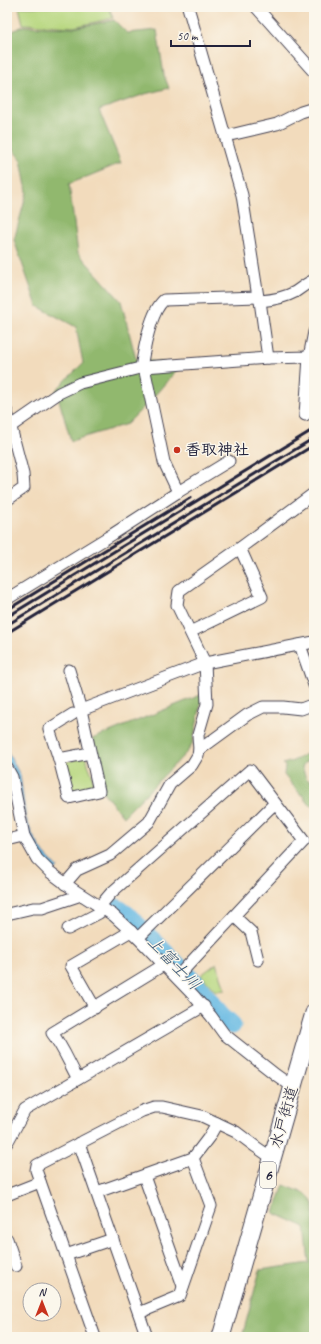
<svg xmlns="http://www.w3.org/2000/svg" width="321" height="1344" viewBox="0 0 321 1344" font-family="Caveat,'Klee One',sans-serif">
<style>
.green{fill:#b7d77f;stroke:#6c7c5d}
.forest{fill:#91b86e;stroke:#5a6d54}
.water{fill:#67bae3;stroke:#446e8f}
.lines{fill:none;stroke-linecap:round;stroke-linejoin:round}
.river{stroke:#67bae3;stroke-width:19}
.minor-casing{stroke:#413e4e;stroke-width:13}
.highway-casing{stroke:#413e4e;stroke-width:19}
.minor{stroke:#fff;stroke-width:11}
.highway{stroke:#fff;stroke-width:17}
.rail{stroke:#22223b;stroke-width:3}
.poi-dot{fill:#c8321e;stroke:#fbf7ec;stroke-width:1.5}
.labels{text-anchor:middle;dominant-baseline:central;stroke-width:3;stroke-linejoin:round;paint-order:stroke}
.shield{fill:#fbf7ec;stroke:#636270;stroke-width:1}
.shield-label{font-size:15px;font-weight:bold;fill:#22223b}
.poi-label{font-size:16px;font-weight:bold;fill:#22223b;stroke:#fbf7ec;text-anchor:start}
.street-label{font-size:16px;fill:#22223b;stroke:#fbf7ec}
.water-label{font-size:17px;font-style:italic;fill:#3a5776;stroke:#fbf7ec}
</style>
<rect width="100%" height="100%" fill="#fbf7ec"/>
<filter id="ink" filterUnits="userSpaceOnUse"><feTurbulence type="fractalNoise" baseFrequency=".025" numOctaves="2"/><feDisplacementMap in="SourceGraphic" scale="8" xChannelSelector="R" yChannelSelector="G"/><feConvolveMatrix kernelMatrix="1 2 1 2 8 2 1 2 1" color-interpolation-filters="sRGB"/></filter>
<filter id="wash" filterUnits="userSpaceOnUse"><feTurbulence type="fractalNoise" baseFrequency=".012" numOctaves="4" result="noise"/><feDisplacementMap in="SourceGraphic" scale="16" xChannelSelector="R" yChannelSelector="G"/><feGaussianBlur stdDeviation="0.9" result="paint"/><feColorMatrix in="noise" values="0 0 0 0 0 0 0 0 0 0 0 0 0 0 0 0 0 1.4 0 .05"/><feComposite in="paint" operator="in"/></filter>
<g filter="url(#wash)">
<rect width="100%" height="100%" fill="#f2dbbc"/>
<g class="green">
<path d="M19,7H109L113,18L74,27L23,24Z"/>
<path d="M85,757L92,774L94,787L73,794L66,762Z"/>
<path d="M217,963L225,990L215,991L201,975Z"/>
</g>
<g class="forest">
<path d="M114,20L127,33L157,30L164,75L169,88L145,94L99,110L121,163L69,184L78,253L121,301L136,359L181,365L150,401L127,424L71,441L56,390L83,363L76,327L37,306L14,240L27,192L21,160L7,142V34L23,26L73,28Z"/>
<path d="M203,694L193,742L188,751L123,817L104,793L92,739Z"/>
<path d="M314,750V759L305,762L302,767L306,778L311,782L314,781V806H311L306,801L303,795H301L284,775L285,766L283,764L293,761Z"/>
<path d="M284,1185L306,1194L314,1204V1337H242L260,1270L309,1263L305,1227L274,1213Z"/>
</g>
<g class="water">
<path d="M7,751L20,775L26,818L33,836L44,853L58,868L54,871L43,859L29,838L16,777L7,761Z"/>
<path d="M114,897L130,908L141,921L135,928L108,905Z"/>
<path d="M151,929L181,961L175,967L144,936Z"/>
<path d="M190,972L207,989L233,1020L226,1026L184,977Z"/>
</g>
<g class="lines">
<path class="river" d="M117,908L126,914L195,983L221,1015L232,1025"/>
</g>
</g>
<g filter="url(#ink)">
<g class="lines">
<defs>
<g id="minor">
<path d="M188,7L242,195L258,297L260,301L268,358"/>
<path d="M256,7L314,72"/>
<path d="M226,136L277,124L301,112L314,108"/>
<path d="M260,301C272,300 284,298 295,292C301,288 307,283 314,280"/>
<path d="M144,367L164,462L178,492L229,461"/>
<path d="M141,368C144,350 150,312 164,300L258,297"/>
<path d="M7,412L23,474L24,488L7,500"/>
<path d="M305,415L309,357"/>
<path d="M7,429L59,393L80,383L144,367L268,358L309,357L314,332"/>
<path d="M240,548L313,494"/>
<path d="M7,599L113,534L178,492"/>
<path d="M300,645L314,685"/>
<path d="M69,670L81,710L99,791L69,798L59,759L90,753"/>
<path d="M81,710L205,663L314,642"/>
<path d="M199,750L247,715L263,707H283L301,709L314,704"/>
<path d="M59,759L49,729L73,714"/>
<path d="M7,768L12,777L24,836L37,859L50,872L74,890L113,915L138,938L194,996L211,1016L224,1034L276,1075L293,1087"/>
<path d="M7,840L24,836"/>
<path d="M65,884L77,870L110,855L149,822L170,784L192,765L198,755L199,750L198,735L207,704L205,663L177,605L179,591L240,548L262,597L190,632"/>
<path d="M100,906L111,893L250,770L304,841L177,977"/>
<path d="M7,914L33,908H42L81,895"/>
<path d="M234,916L251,932L258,960"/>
<path d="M68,929L99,913L104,909"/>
<path d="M138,938L275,803"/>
<path d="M95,1008L71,966L131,931"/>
<path d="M78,1079C69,1063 63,1047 52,1033L165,964"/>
<path d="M7,1143L25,1110L204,1006"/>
<path d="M79,1143L147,1337"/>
<path d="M193,1158L209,1137L217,1123"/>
<path d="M144,1176L183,1286"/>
<path d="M97,1192L193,1158L211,1206L180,1296L139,1313"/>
<path d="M7,1195L40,1182"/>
<path d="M7,1239L16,1266"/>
<path d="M66,1255L113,1239"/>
<path d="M95,1337L36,1170L37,1165L142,1111L154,1107H162L202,1116L236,1132L256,1147L272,1158"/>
</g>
<path id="highway" d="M221,1337L314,1013"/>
</defs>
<use href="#minor" class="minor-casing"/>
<use href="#highway" class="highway-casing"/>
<use href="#minor" class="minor"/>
<use href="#highway" class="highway"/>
<g class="rail">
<path d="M7,610L190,498"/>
<path d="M7,617L314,429"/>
<path d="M7,625L314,438"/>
<path d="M7,633L314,445"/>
</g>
</g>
</g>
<circle class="poi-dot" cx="177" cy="450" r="4"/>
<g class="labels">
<rect class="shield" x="260" y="1162" width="16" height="26" rx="3"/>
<g class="shield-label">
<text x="268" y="1175">6</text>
</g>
<g class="poi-label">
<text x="185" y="450">香取神社</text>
</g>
<g class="street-label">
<text transform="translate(284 1117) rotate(-74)">水戸街道</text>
</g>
<g class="water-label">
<text transform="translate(174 963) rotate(46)">上富士川</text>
</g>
</g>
<rect width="321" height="1344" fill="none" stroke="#fbf7ec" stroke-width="24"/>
<g transform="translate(42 1302)"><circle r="19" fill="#fbf7ec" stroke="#a4a2a5"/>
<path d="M0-3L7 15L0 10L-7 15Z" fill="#c8321e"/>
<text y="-6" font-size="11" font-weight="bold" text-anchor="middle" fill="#22223b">N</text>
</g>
<path d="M171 40v6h79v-6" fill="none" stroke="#22223b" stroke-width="2"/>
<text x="177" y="40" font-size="12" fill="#22223b" stroke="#fbf7ec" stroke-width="3" paint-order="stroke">50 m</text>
</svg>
